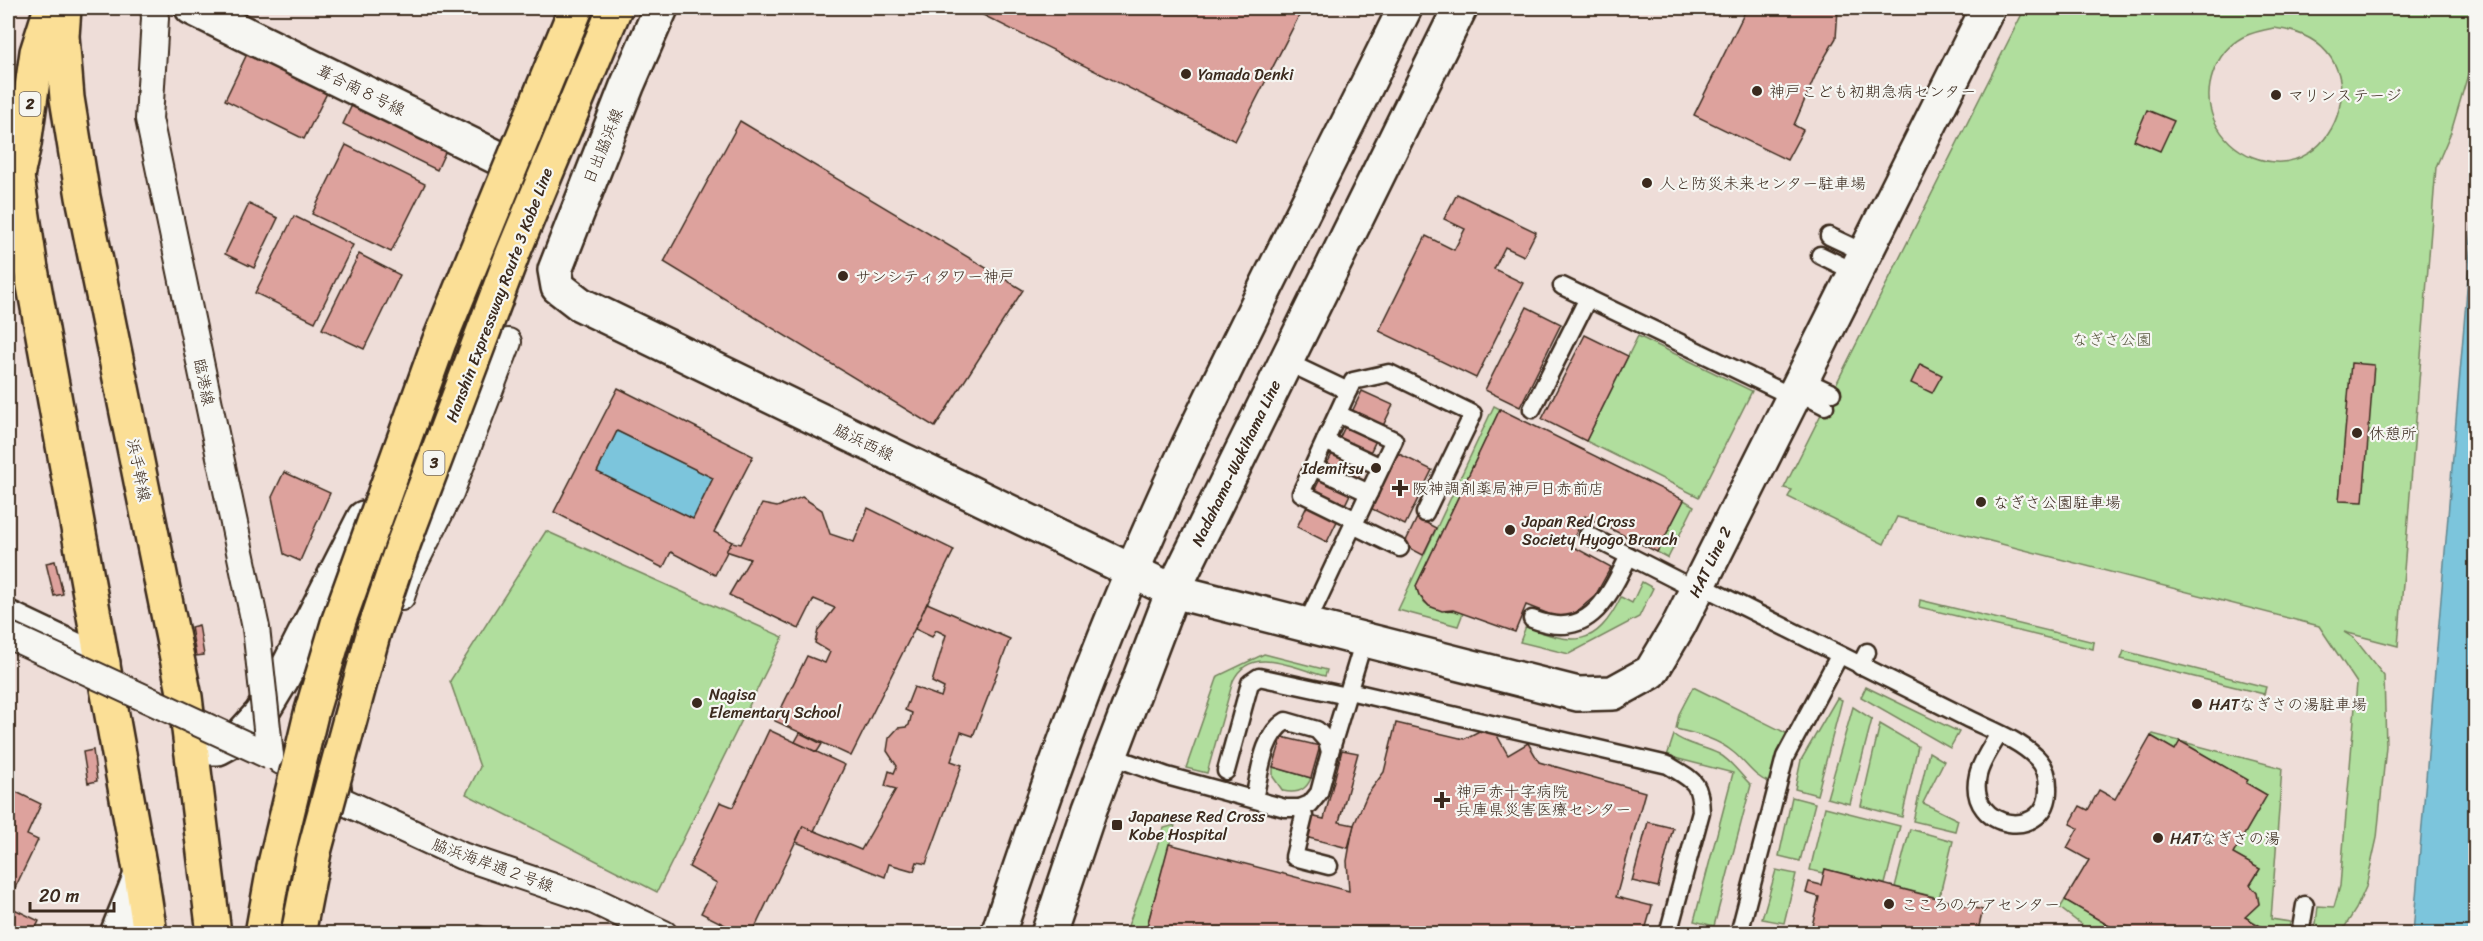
<svg xmlns="http://www.w3.org/2000/svg" width="2483" height="941" viewBox="0 0 2483 941" font-family="Sriracha,'Klee One',sans-serif">
<style>
.green{fill:#b0de9d;stroke:#76845e;stroke-width:1.5;fill-rule:evenodd}
.water{fill:#7cc5dc;stroke:#628790;stroke-width:1.5}
.building{fill:#dda29d;stroke:#3b2a1e;stroke-width:1.5;fill-rule:evenodd}
.lines{fill:none;stroke-linecap:round;stroke-linejoin:round}
.service-casing{stroke:#3b2a1e;stroke-width:21}
.pedestrian-casing{stroke:#3b2a1e;stroke-width:30}
.minor-casing{stroke:#3b2a1e;stroke-width:38}
.tertiary-casing{stroke:#3b2a1e;stroke-width:38}
.primary-casing{stroke:#3b2a1e;stroke-width:38}
.trunk-casing{stroke:#3b2a1e;stroke-width:38}
.service{stroke:#f6f6f2;stroke-width:16}
.pedestrian{stroke:#f6f6f2;stroke-width:26}
.minor{stroke:#f6f6f2;stroke-width:33}
.tertiary{stroke:#f6f6f2;stroke-width:33}
.primary{stroke:#fbdf96;stroke-width:33}
.trunk{stroke:#fbdf96;stroke-width:33}
.pedestrian-bridge-casing{stroke:#3b2a1e;stroke-width:30;stroke-linecap:butt}
.motorway-bridge-casing{stroke:#3b2a1e;stroke-width:38;stroke-linecap:butt}
.pedestrian-bridge{stroke:#f6f6f2;stroke-width:26}
.motorway-bridge{stroke:#fbdf96;stroke-width:33}
.poi-dot{fill:#3b2a1e;stroke:#f6f6f2;stroke-width:2}
.labels{text-anchor:middle;dominant-baseline:central;stroke-width:4.5;stroke-linejoin:round;paint-order:stroke}
.shield{fill:#f6f6f2;stroke:#73675e;stroke-width:1.5}
.shield-label{font-size:15px;font-weight:bold;fill:#3b2a1e}
.poi-label{font-size:16px;fill:#3b2a1e;stroke:#f6f6f2;text-anchor:start}
.street-label{font-size:16px;fill:#3b2a1e;stroke:#f6f6f2}
.park-label{font-size:16px;fill:#58573e;stroke:#f6f6f2}
</style>
<rect width="100%" height="100%" fill="#eeddd8"/>
<filter id="ink" filterUnits="userSpaceOnUse"><feTurbulence type="fractalNoise" baseFrequency=".0167" numOctaves="2"/><feDisplacementMap in="SourceGraphic" scale="12" xChannelSelector="R" yChannelSelector="G"/><feConvolveMatrix kernelMatrix="1 2 1 2 8 2 1 2 1" color-interpolation-filters="sRGB"/></filter>
<g filter="url(#ink)">
<g class="green">
<path d="M2025,8H2475V51L2451,132L2436,167L2398,646L2344,632L2354,638L2384,676L2386,746L2377,838L2366,887L2356,909L2341,933H2315L2318,906L2334,907L2340,886L2357,683L2319,626L1897,517L1884,544L1788,497L1792,490L1784,488ZM2274,28C2388,40 2340,191 2253,157C2235,150 2222,137 2214,120C2201,90 2215,52 2243,37C2253,32 2263,30 2274,28Z"/>
<path d="M1638,336L1752,391L1699,497L1586,441Z"/>
<path d="M1494,406L1500,409L1416,586C1424,615 1442,606 1463,613L1458,626L1398,610Z"/>
<path d="M1684,500L1694,506L1668,558L1657,552Z"/>
<path d="M546,531L783,637L657,892L466,794L480,767L450,681Z"/>
<path d="M1642,582L1653,588L1639,617L1569,654L1520,642L1526,626C1573,646 1596,648 1621,597L1632,603Z"/>
<path d="M1920,600L2094,642L2093,649L1919,607Z"/>
<path d="M2124,651L2266,687L2264,694L2121,659Z"/>
<path d="M1264,654L1327,670L1325,676C1294,668 1250,644 1233,681L1207,773L1186,768L1218,676Z"/>
<path d="M1693,687L1788,734L1777,751L1769,782C1753,777 1746,762 1733,752C1716,738 1696,734 1676,729L1679,714Z"/>
<path d="M1866,687L1959,732L1950,748L1861,697Z"/>
<path d="M1837,698L1842,700L1817,795L1795,789L1801,760Z"/>
<path d="M1853,707L1872,719L1850,804L1827,798Z"/>
<path d="M1880,724L1918,746L1902,817L1861,806Z"/>
<path d="M2153,734L2282,768L2271,919L2290,922L2289,933H2273L2245,917L2259,904L2257,893L2250,885L2260,869L2233,854L2267,795L2246,783L2247,780L2181,741L2175,750L2151,736Z"/>
<path d="M1674,735C1686,745 1704,746 1719,754C1732,761 1740,775 1751,785L1714,926L1694,921L1733,773L1667,756Z"/>
<path d="M1929,752L1944,761L1923,803L1958,820L1955,831L1913,821Z"/>
<path d="M1273,767L1311,778C1306,791 1296,794 1283,791L1273,777Z"/>
<path d="M1792,797L1815,803L1800,861L1779,856Z"/>
<path d="M1825,807L1900,826L1885,884L1825,869L1824,873L1810,870Z"/>
<path d="M1175,825L1145,933L1125,934L1164,828Z"/>
<path d="M1910,829L1953,841L1939,898L1895,887Z"/>
<path d="M1776,870L1796,874L1784,923L1762,919Z"/>
<path d="M2065,900L2123,933H2092L2060,908Z"/>
</g>
<g class="water">
<path d="M2475,194V933H2413Z"/>
<path d="M617,431L713,478L693,519L597,472Z"/>
</g>
<g class="building">
<path d="M969,8H1303L1235,141Z"/>
<path d="M1747,8H1835L1838,9L1836,38L1819,67L1794,125L1803,130L1787,160L1694,115Z"/>
<path d="M247,54L327,93L304,139L225,100Z"/>
<path d="M352,105L446,150L437,170L343,124Z"/>
<path d="M2147,110L2174,121L2160,151L2134,140Z"/>
<path d="M740,121L1023,290L935,427L664,262Z"/>
<path d="M346,145L425,184L391,252L312,214Z"/>
<path d="M1457,194L1536,232L1524,256L1505,247L1494,269L1523,283L1476,378L1379,331L1426,236L1454,250L1465,229L1444,219Z"/>
<path d="M249,204L278,218L254,268L225,254Z"/>
<path d="M294,216L353,245L315,322L255,293Z"/>
<path d="M359,254L400,275L364,349L322,329Z"/>
<path d="M1527,307L1561,324L1520,407L1485,390Z"/>
<path d="M1585,335L1628,356L1586,441L1542,419Z"/>
<path d="M2351,363L2374,365L2363,502L2339,501Z"/>
<path d="M1920,364L1942,375L1932,393L1911,383Z"/>
<path d="M618,388L753,456L714,532L732,542L715,575L671,552L663,568L554,512ZM617,431L713,478L693,519L597,472Z"/>
<path d="M1362,391L1393,405L1327,542L1297,527Z"/>
<path d="M1500,409L1684,500L1657,552L1585,516L1570,545L1611,567L1595,596L1574,614L1566,617L1554,616L1526,605L1515,632L1453,610L1442,611L1429,606L1419,595L1416,586Z"/>
<path d="M1395,452L1432,470L1405,525L1368,507Z"/>
<path d="M284,472L330,493L300,561L284,554L272,497Z"/>
<path d="M802,497L822,510L830,534L854,542L868,508L954,550L851,756L775,721L807,656L825,663L830,652L815,643L818,630L835,608L814,599L799,629L729,595L750,559L726,551L732,542L741,544L762,504L777,507Z"/>
<path d="M1417,518L1436,528L1423,555L1404,545Z"/>
<path d="M55,561L63,594L54,596L46,563Z"/>
<path d="M927,603L1010,639L973,736L961,732L951,761L962,765L926,864L917,862L914,871L889,864L885,877L796,842L803,826L861,850L896,789L885,786L889,771L894,773L897,766L887,751L889,738L898,728L906,727L909,725L912,713L905,710L914,687L941,697L944,688L932,682L946,635L936,630L932,637L915,629Z"/>
<path d="M199,625L204,655L196,656L191,627Z"/>
<path d="M1396,723L1464,739L1491,725L1508,755L1528,743L1539,762L1645,792L1616,897L1652,906L1644,934H1145L1169,844L1349,891L1347,861L1353,827L1367,795L1384,772Z"/>
<path d="M769,730L845,765L814,831L803,826L752,934H743L701,913L717,883L689,867L720,802L733,807Z"/>
<path d="M800,733L822,744L817,752L795,742Z"/>
<path d="M2151,736L2175,750L2180,741L2248,780L2246,783L2267,795L2233,854L2260,869L2250,885L2257,893L2259,904L2245,917L2260,926L2256,934H2240L2227,927L2223,934H2123L2065,900L2089,860L2067,848L2078,828L2070,824L2080,806L2088,810L2099,790L2115,799Z"/>
<path d="M1282,737L1320,746L1311,778L1273,767Z"/>
<path d="M93,750L97,781L88,783L83,752Z"/>
<path d="M1342,750L1358,753L1339,822L1354,825L1348,848L1305,837L1310,816L1324,819Z"/>
<path d="M8,788L41,804L27,835L38,840L14,890L8,887Z"/>
<path d="M1648,822L1673,828L1658,887L1632,881Z"/>
<path d="M1825,869L1983,910L1977,934H1810L1819,897L1806,893L1809,882L1821,885Z"/>
<path d="M8,906L39,921L33,934H8Z"/>
<path d="M478,925L512,934H476Z"/>
</g>
<g class="lines">
<defs>
<g id="service">
<path d="M1829,236L1865,253"/>
<path d="M1820,255L1855,272"/>
<path d="M1562,286L1793,397"/>
<path d="M1285,361L1348,391L1353,381L1389,373L1473,414L1425,513"/>
<path d="M1802,379L1832,393"/>
<path d="M1348,391L1301,493L1356,520L1353,525"/>
<path d="M1796,391L1825,406"/>
<path d="M1532,409L1588,298"/>
<path d="M1338,414L1394,440L1356,520"/>
<path d="M1325,441L1381,467"/>
<path d="M1313,467L1369,493"/>
<path d="M1588,535L1696,590"/>
<path d="M1698,584L1965,717C1989,729 2018,739 2037,758C2045,766 2048,777 2048,787C2051,842 1965,832 1978,775C1981,761 1992,746 1999,734"/>
<path d="M1532,619C1589,641 1607,600 1629,556"/>
<path d="M1306,625L1353,525L1400,548"/>
<path d="M1860,666L1867,652"/>
<path d="M1349,691L1668,765C1693,781 1700,780 1701,812L1668,934"/>
<path d="M1330,752L1364,640"/>
<path d="M1111,756L1167,776L1285,808H1300L1310,804L1319,793L1330,752L1327,741L1317,730L1286,721C1262,735 1260,774 1254,799"/>
<path d="M1226,771L1250,683L1259,677L1347,696"/>
<path d="M1300,808L1304,816L1294,857L1329,866"/>
<path d="M1739,934L1785,757L1839,656"/>
<path d="M2300,934L2305,905"/>
</g>
<g id="pedestrian">
<path d="M154,8L155,18L149,119L256,628"/>
<path d="M401,597L408,576L450,493L508,342"/>
<path d="M281,761L338,788L336,798L462,856L595,901L664,934"/>
</g>
<g id="minor">
<path d="M192,8L529,173"/>
<path d="M545,133L597,8"/>
<path d="M8,618L103,663"/>
<path d="M117,934L141,875"/>
</g>
<g id="tertiary">
<path d="M661,8L627,86L555,270L558,287L580,304L1173,591L1578,694L1613,693L1651,672L1679,625L1988,8"/>
<path d="M488,260L529,173"/>
<path d="M191,748H218L242,735L261,714L282,679L364,518"/>
<path d="M998,934C1051,771 1111,610 1184,455C1255,305 1332,157 1405,8"/>
<path d="M1048,934L1090,809L1173,591L1460,8"/>
</g>
<g id="primary">
<path d="M64,8L62,36L67,98L83,197L185,697L214,934"/>
<path d="M8,118L31,269L141,875L150,934"/>
</g>
<path id="trunk" d="M8,200L17,176L24,144L37,52L51,8"/>
</defs>
<use href="#service" class="service-casing"/>
<use href="#pedestrian" class="pedestrian-casing"/>
<use href="#minor" class="minor-casing"/>
<use href="#tertiary" class="tertiary-casing"/>
<use href="#primary" class="primary-casing"/>
<use href="#trunk" class="trunk-casing"/>
<use href="#service" class="service"/>
<use href="#pedestrian" class="pedestrian"/>
<use href="#minor" class="minor"/>
<use href="#tertiary" class="tertiary"/>
<use href="#primary" class="primary"/>
<use href="#trunk" class="trunk"/>
<defs>
<g id="pedestrian-bridge">
<path d="M256,628L270,756"/>
<path d="M8,635L270,756"/>
</g>
<g id="motorway-bridge">
<path d="M262,934L274,868L311,714L339,620L439,342L576,8"/>
<path d="M298,934L314,852L374,631L404,542L513,253L615,8"/>
</g>
</defs>
<use href="#pedestrian-bridge" class="pedestrian-bridge-casing"/>
<use href="#motorway-bridge" class="motorway-bridge-casing"/>
<use href="#pedestrian-bridge" class="pedestrian-bridge"/>
<use href="#motorway-bridge" class="motorway-bridge"/>
</g>
</g>
<g class="poi-dot">
<circle cx="1186" cy="74" r="6"/>
<circle cx="1757" cy="91" r="6"/>
<circle cx="2276" cy="95" r="6"/>
<circle cx="1647" cy="183" r="6"/>
<circle cx="843" cy="276" r="6"/>
<circle cx="2357" cy="433" r="6"/>
<circle cx="1376" cy="468" r="6"/>
<path d="M1397 479h6v6h6v6h-6v6h-6v-6h-6v-6h6z"/>
<circle cx="1981" cy="502" r="6"/>
<circle cx="1510" cy="530" r="6"/>
<circle cx="697" cy="703" r="6"/>
<circle cx="2197" cy="704" r="6"/>
<path d="M1439 791h6v6h6v6h-6v6h-6v-6h-6v-6h6z"/>
<rect x="1111" y="819" width="12" height="12" rx="3"/>
<circle cx="2158" cy="838" r="6"/>
<circle cx="1889" cy="904" r="6"/>
</g>
<g class="labels">
<g class="shield">
<rect x="19.5" y="92" width="21" height="24" rx="4.5"/>
<rect x="423.5" y="451" width="21" height="24" rx="4.5"/>
</g>
<g class="shield-label">
<text x="30" y="104">2</text>
<text x="434" y="463">3</text>
</g>
<g class="poi-label">
<text x="1198" y="74">Yamada Denki</text>
<text x="1769" y="91">神戸こども初期急病センター</text>
<text x="2288" y="95">マリンステージ</text>
<text x="1659" y="183">人と防災未来センター駐車場</text>
<text x="855" y="276">サンシティタワー神戸</text>
<text x="2369" y="433">休憩所</text>
<text x="1364" y="468" text-anchor="end">Idemitsu</text>
<text x="1412" y="488">阪神調剤薬局神戸日赤前店</text>
<text x="1993" y="502">なぎさ公園駐車場</text>
<text x="1522" y="521">Japan Red Cross<tspan x="1522" dy="18">Society Hyogo Branch</tspan></text>
<text x="709" y="694">Nagisa<tspan x="709" dy="18">Elementary School</tspan></text>
<text x="2209" y="704">HATなぎさの湯駐車場</text>
<text x="1456" y="791">神戸赤十字病院<tspan x="1456" dy="18">兵庫県災害医療センター</tspan></text>
<text x="1129" y="816">Japanese Red Cross<tspan x="1129" dy="18">Kobe Hospital</tspan></text>
<text x="2170" y="838">HATなぎさの湯</text>
<text x="1901" y="904">こころのケアセンター</text>
</g>
<g class="street-label">
<text transform="translate(361 90) rotate(26)">葺合南８号線</text>
<text transform="translate(603 146) rotate(-68)">日出脇浜線</text>
<text transform="translate(499 295) rotate(-69)">Hanshin Expressway Route 3 Kobe Line</text>
<text transform="translate(204 382) rotate(78)">臨港線</text>
<text transform="translate(864 442) rotate(26)">脇浜西線</text>
<text transform="translate(1236 463) rotate(-64)">Nadahama-Wakihama Line</text>
<text transform="translate(139 470) rotate(79)">浜手幹線</text>
<text transform="translate(1710 562) rotate(-64)">HAT Line 2</text>
<text transform="translate(493 865) rotate(20)">脇浜海岸通２号線</text>
</g>
<g class="park-label">
<text x="2112" y="339">なぎさ公園</text>
</g>
</g>
<rect width="2483" height="941" fill="none" stroke="#f6f6f2" stroke-width="30"/>
<rect x="15" y="15" width="2453" height="911" fill="none" stroke="#3b2a1e" stroke-width="2" filter="url(#ink)"/>
<path d="M30 902v9h84v-9" fill="none" stroke="#3b2a1e" stroke-width="3"/>
<text x="39" y="902" font-size="18" fill="#3b2a1e" stroke="#f6f6f2" stroke-width="4.5" paint-order="stroke">20 m</text>
</svg>
